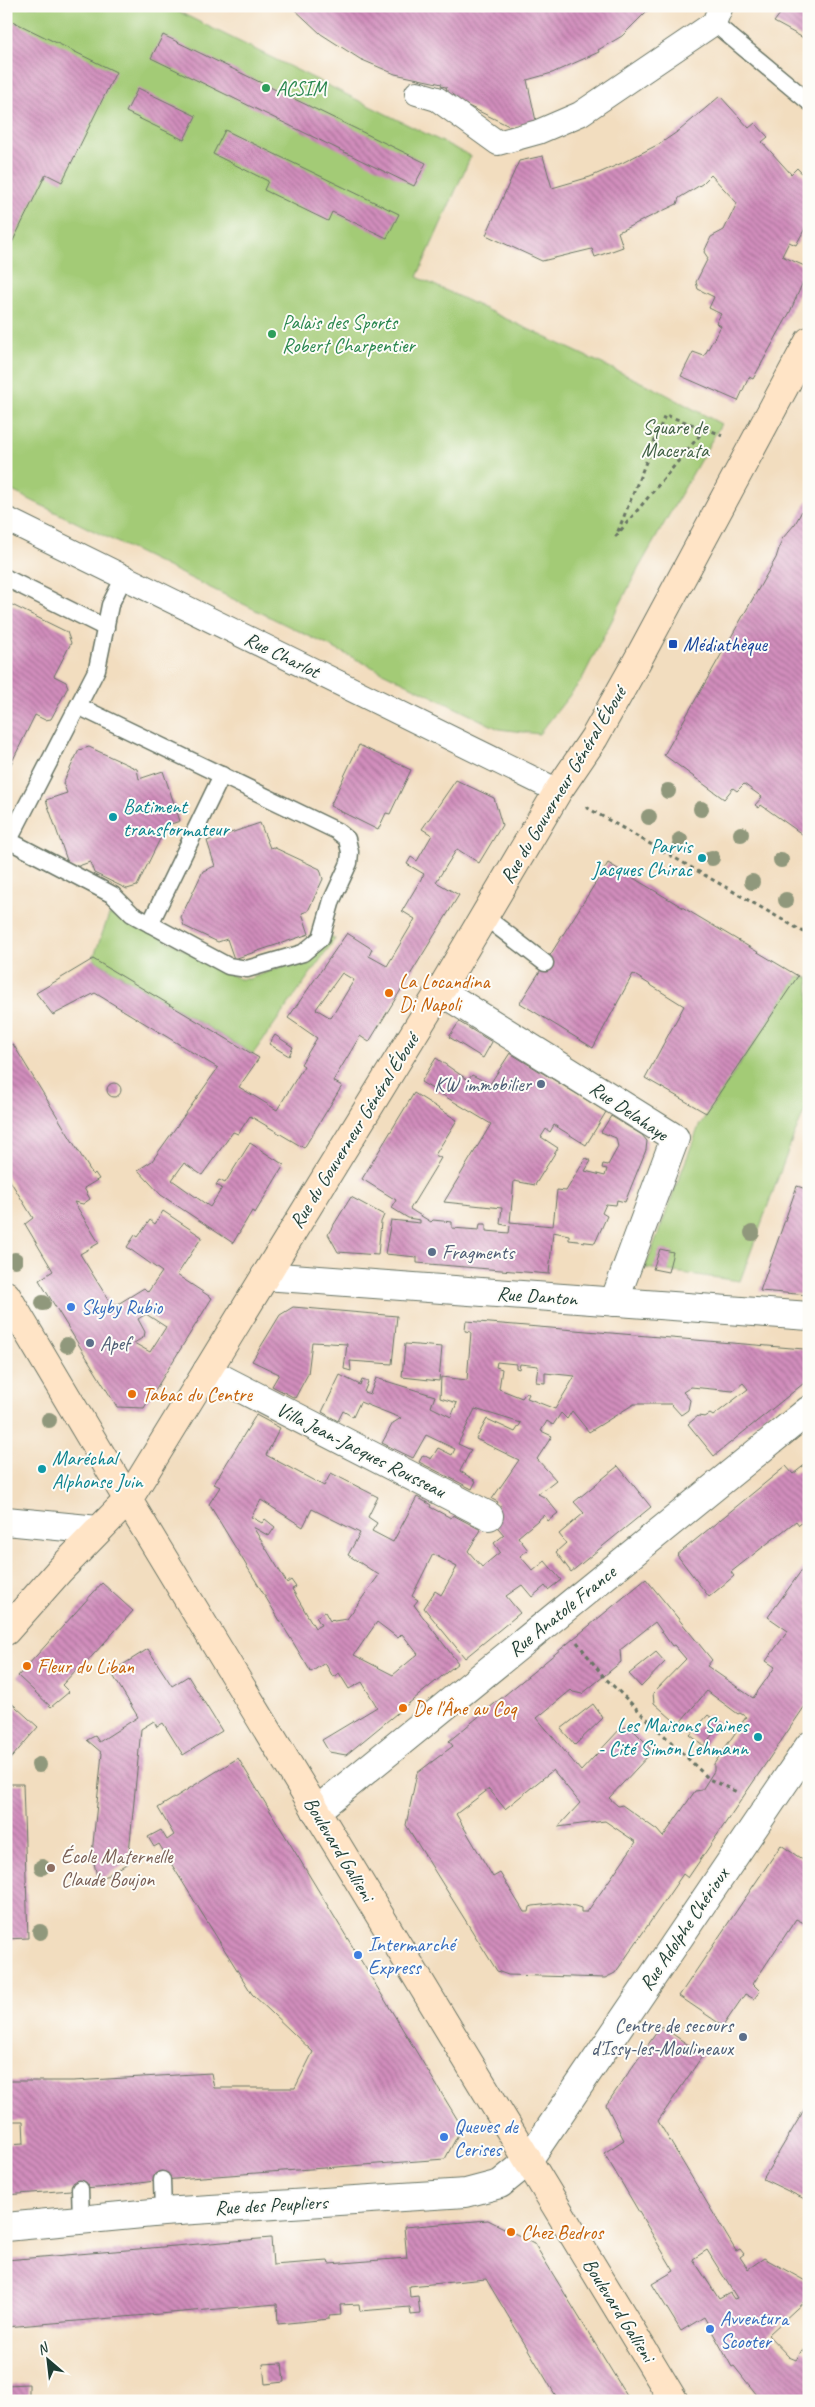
<svg xmlns="http://www.w3.org/2000/svg" width="815" height="2407" viewBox="0 0 815 2407" font-family="Caveat,sans-serif">
<style>
.green{fill:#a3cb76;stroke:#618455}
.building{fill:url(#building-back-hatch);fill-rule:evenodd}
.lines{fill:none;stroke-linecap:round;stroke-linejoin:round}
.service-casing{stroke:#697565;stroke-width:19}
.pedestrian-casing{stroke:#697565;stroke-width:26}
.minor-casing{stroke:#697565;stroke-width:30}
.secondary-casing{stroke:#697565;stroke-width:30}
.path{stroke:#697565;stroke-width:3;stroke-dasharray:4 4;stroke-linecap:butt}
.service{stroke:#fff;stroke-width:16}
.pedestrian{stroke:#fff;stroke-width:24}
.minor{stroke:#fff;stroke-width:28}
.secondary{stroke:#ffe4c6;stroke-width:28}
.tree{fill:#90987b}
.leisure-dot{fill:#2e9e5b;stroke:#fdfcf7;stroke-width:2}
.transit-dot{fill:#1a4fb4;stroke:#fdfcf7;stroke-width:2}
.culture-dot{fill:#0f9aa8;stroke:#fdfcf7;stroke-width:2}
.food-dot{fill:#e8710a;stroke:#fdfcf7;stroke-width:2}
.service-dot{fill:#5c6f8a;stroke:#fdfcf7;stroke-width:2}
.shop-dot{fill:#3f7fe0;stroke:#fdfcf7;stroke-width:2}
.education-dot{fill:#8d6e63;stroke:#fdfcf7;stroke-width:2}
.labels{text-anchor:middle;dominant-baseline:central;stroke-width:4;stroke-linejoin:round;paint-order:stroke}
.leisure-label{font-size:20px;fill:#27864d;stroke:#fdfcf7;text-anchor:start}
.park-label{font-size:20px;fill:#406044;stroke:#fdfcf7}
.transit-label{font-size:20px;fill:#164399;stroke:#fdfcf7;text-anchor:start}
.street-label{font-size:20px;fill:#1f3d34;stroke:#fdfcf7}
.culture-label{font-size:20px;fill:#0d838f;stroke:#fdfcf7;text-anchor:start}
.food-label{font-size:20px;fill:#c56008;stroke:#fdfcf7;text-anchor:start}
.service-label{font-size:20px;fill:#4e5e75;stroke:#fdfcf7;text-anchor:end}
.shop-label{font-size:20px;fill:#366cbe;stroke:#fdfcf7;text-anchor:start}
.education-label{font-size:20px;fill:#785e54;stroke:#fdfcf7;text-anchor:start}
</style>
<defs>
<pattern id="building-back-hatch" width="6" height="6" patternUnits="userSpaceOnUse" patternTransform="scale(1.25)"><rect width="6" height="6" fill="#d18dbc"/><path d="M-1 5l2 2M0 0l6 6M5-1l2 2" fill="none" stroke="#a9749a"/></pattern>
</defs>
<rect width="100%" height="100%" fill="#fdfcf7"/>
<filter id="ink" filterUnits="userSpaceOnUse"><feTurbulence type="fractalNoise" baseFrequency=".02" numOctaves="2"/><feDisplacementMap in="SourceGraphic" scale="10" xChannelSelector="R" yChannelSelector="G"/><feConvolveMatrix kernelMatrix="1 2 1 2 8 2 1 2 1" color-interpolation-filters="sRGB"/></filter>
<filter id="wash" filterUnits="userSpaceOnUse"><feTurbulence type="fractalNoise" baseFrequency=".0096" numOctaves="4" result="noise"/><feDisplacementMap in="SourceGraphic" scale="20" xChannelSelector="R" yChannelSelector="G"/><feGaussianBlur stdDeviation="1.12" result="paint"/><feColorMatrix in="noise" values="0 0 0 0 0 0 0 0 0 0 0 0 0 0 0 0 0 1.4 0 .05"/><feComposite in="paint" operator="in"/></filter>
<g filter="url(#wash)">
<rect width="100%" height="100%" fill="#f2ddbf"/>
<g class="green">
<path d="M6,6H167L471,156L417,277L660,391L721,424L637,571L581,681L539,734L499,729L6,488Z"/>
<path d="M109,915L125,918L239,979H249L304,958L327,933L335,939L253,1054L93,959Z"/>
<path d="M798,976L809,978V1101L792,1140L740,1281L645,1268L699,1126Z"/>
</g>
<g id="blocks">
<g class="building">
<path d="M291,6H652L622,36L598,50L599,52L552,73L527,80L536,121L511,127L448,96L446,87L441,86L442,84L395,74L360,59L321,34Z"/>
<path d="M786,6H809V41L774,22Z"/>
<path d="M6,18L116,72L62,182L46,174L6,255Z"/>
<path d="M163,35L426,163L414,186L151,58Z"/>
<path d="M138,88L196,116L184,140L126,112Z"/>
<path d="M720,96L749,128L755,123L768,137L762,142L791,174L797,168L809,181V221L796,245L789,242L782,256L809,268L790,312L753,379L749,377L738,401L681,376L693,352L704,356L721,326L716,323L721,314L709,308L714,297L698,289L696,282L708,258L704,252L711,237L724,230L737,203L711,175L702,184L679,198L677,204L618,232L623,247L595,257L592,249L542,261L486,235L519,161L543,156L552,188L590,177L622,163L661,143L680,130Z"/>
<path d="M225,130L399,214L387,238L332,212L328,221L264,190L268,181L213,154Z"/>
<path d="M809,498V839L761,805L759,808L755,805L762,797L744,784L737,791L733,788L724,799L664,755L776,558L782,539L795,524Z"/>
<path d="M6,602L67,632L71,643L54,676L66,682L68,687L51,719L45,720L35,715L6,774Z"/>
<path d="M359,745L411,770L390,814L386,813L378,830L330,806Z"/>
<path d="M89,747L137,769L139,779L163,771L180,821L156,829L160,839L137,886L127,889L94,873L90,862L70,869L46,800L67,793L63,783L79,750Z"/>
<path d="M456,780L494,798L502,825L479,863L457,849L436,882L459,895L369,1042L360,1036L333,1081L342,1086L304,1148L250,1116L238,1134L233,1132L202,1175L184,1163L172,1180L210,1207L222,1188L216,1185L219,1180L225,1183L250,1143L284,1165L255,1213L252,1211L233,1243L161,1195L138,1170L152,1161L218,1068L95,993L53,1015L36,993L93,959L259,1058L239,1087L277,1110L304,1066L301,1064L317,1038L288,1018L347,933L372,949L369,956L387,966L415,919L402,911L424,874L407,864L411,857L417,861L432,835L422,829ZM342,973L354,980L331,1018L316,1009Z"/>
<path d="M260,823L270,848L273,847L320,869L323,879L308,911L302,913L309,934L234,959L227,939L218,942L184,926L181,917L203,871L215,866L207,841Z"/>
<path d="M608,863L798,976L706,1113L645,1078L684,1006L633,974L593,1048L520,1003Z"/>
<path d="M459,1022L492,1042L483,1058L449,1037Z"/>
<path d="M275,1035L293,1047L289,1056L269,1044Z"/>
<path d="M13,1044L93,1175L95,1173L99,1179L84,1188L90,1199L83,1204L74,1202L99,1243L80,1254L113,1307L144,1288L148,1292L162,1272L127,1247L135,1235L138,1237L150,1220L155,1224L163,1211L202,1237L177,1275L212,1298L144,1408L117,1407L39,1280L53,1271L25,1224L33,1218L6,1174V1047ZM146,1314L166,1327L150,1352L134,1343L144,1337L145,1332L138,1319Z"/>
<path d="M510,1053L606,1112L586,1145L554,1125L550,1132L546,1129L541,1137L558,1148L535,1185L514,1181L510,1222L553,1226L557,1190L566,1191L586,1158L591,1161L585,1171L605,1176L607,1169L602,1168L603,1164L608,1165L618,1147L616,1138L601,1132L611,1116L642,1135L647,1141L646,1150L625,1202L617,1200L616,1205L606,1204L602,1213L607,1216L595,1243L569,1240V1235L553,1232L549,1274L417,1263V1257L385,1254L391,1220L420,1223V1220L408,1218L392,1208L396,1200L362,1179L414,1093L457,1120L435,1155L441,1158L410,1209L431,1222L433,1220L452,1222V1228L479,1230L480,1224H486V1231L509,1233L510,1226L500,1224L502,1208L444,1202L491,1124L421,1082L436,1058L468,1080L472,1075L490,1084Z"/>
<circle cx="114" cy="1090" r="7"/>
<path d="M797,1186L809,1190V1295L760,1291Z"/>
<path d="M351,1197L384,1215L381,1222L378,1255L338,1252L328,1234Z"/>
<path d="M660,1249L673,1252L668,1272L653,1269Z"/>
<path d="M293,1307L397,1316L392,1364L350,1361L351,1371L344,1369L347,1344L312,1342L308,1374L295,1398L272,1386L279,1374L252,1361L280,1315Z"/>
<path d="M466,1321L804,1349L809,1360V1379L714,1456L688,1424L698,1416L705,1417L710,1414L713,1416L748,1389L743,1383L733,1391L691,1387L683,1392L690,1400L688,1410L681,1415L671,1404H634L589,1432L572,1411L567,1419L561,1413L553,1425L547,1421L541,1431L552,1436L537,1459L556,1480L538,1494L546,1498L558,1513L548,1521L544,1515L518,1537L528,1550L520,1556L533,1571L545,1561L561,1580L548,1590L545,1586L532,1597L522,1585L506,1596L520,1613L465,1658L424,1608L435,1591L441,1595L457,1567L433,1554L412,1596L418,1600L414,1605L458,1663L346,1755L329,1752L322,1740L377,1707L362,1682L349,1689L339,1673L333,1677L325,1663L311,1672L209,1504L220,1487L214,1484L256,1415L280,1428L266,1455L324,1486L331,1473L378,1497L368,1517L377,1523L372,1531L393,1542L417,1497L431,1505L430,1507L451,1518L453,1515L481,1530L468,1551L482,1567L500,1552L494,1543L504,1535L489,1517L498,1502L492,1499L519,1460L476,1439L487,1419L515,1432L521,1423L475,1409L458,1444L471,1450L460,1471L476,1481L472,1489L419,1462L423,1455L431,1459L438,1448L452,1455L455,1449L426,1435L413,1458L382,1443L393,1423L401,1418L360,1402L353,1417L343,1411L338,1421L322,1412L340,1375L360,1385L362,1380L368,1382L364,1392L370,1394L376,1378L435,1396L431,1407L451,1417L457,1403L440,1398L441,1377L467,1380L471,1332L465,1331ZM497,1362L516,1364V1368L519,1369L520,1364L538,1366L536,1382L545,1383V1373L575,1376L555,1409L527,1398L529,1394L526,1392L522,1398L499,1389L502,1369L496,1367ZM261,1500L303,1527L312,1509L360,1533L348,1555L379,1575L347,1619L334,1621L332,1619L330,1621L325,1612L316,1617L321,1625L315,1628L292,1589L296,1587L291,1580L287,1583L253,1527L269,1536L275,1527L265,1519L262,1523L251,1517ZM377,1622L398,1638L402,1634L418,1654L393,1675L354,1655Z"/>
<path d="M405,1344L442,1347L439,1381L402,1377Z"/>
<path d="M806,1464L809,1468V1517L799,1525L796,1521L731,1572L734,1576L709,1597L677,1555L786,1466L793,1474Z"/>
<path d="M618,1466L651,1507L571,1572L556,1552L566,1543L559,1534L584,1513L574,1502Z"/>
<path d="M809,1560V1700L688,1878L683,1874L620,1966L615,1973L605,1978L508,1975L497,1971L406,1825L417,1773L453,1746L449,1741L646,1579L712,1660L707,1666L753,1698L775,1667L766,1661L788,1631L768,1617ZM655,1622L672,1646L674,1645L686,1659L653,1693L654,1703L673,1720L681,1721L707,1691L738,1714L740,1713L746,1717L714,1764V1771L702,1790L695,1791L663,1837L657,1830L622,1805L618,1806L609,1798L650,1754L649,1746L630,1727L621,1728L581,1771L537,1718L571,1690L573,1692L582,1694L621,1662L620,1650ZM553,1770L580,1803L558,1827L605,1821L636,1842L587,1912H581V1908L575,1906L559,1903L533,1906L530,1907L529,1912H524L500,1873L493,1877L456,1814L489,1789L505,1809Z"/>
<path d="M102,1583L133,1611L84,1665L87,1667L82,1671L78,1668L62,1685L69,1692L51,1707L18,1676Z"/>
<path d="M148,1649L172,1686L188,1676L222,1731L183,1755L163,1723L157,1727L154,1721L141,1729L128,1863L98,1881L92,1854L102,1753L87,1740L95,1736L99,1742L138,1717L111,1672Z"/>
<path d="M656,1652L665,1662L641,1687L629,1674Z"/>
<path d="M6,1698L38,1727L6,1764Z"/>
<path d="M593,1704L603,1718L575,1745L561,1729Z"/>
<path d="M708,1715L720,1724L704,1746L690,1735Z"/>
<path d="M238,1758L462,2127L445,2159L162,2180L110,2187L6,2195V2144L24,2143L23,2121H6V2081H73L211,2073L214,2088H295L313,2052L252,1994L159,1844L154,1847L148,1837L161,1830L167,1840L174,1835L158,1808Z"/>
<path d="M6,1784H23L28,1938L6,1939Z"/>
<path d="M781,1845L809,1864V1900L804,1908L809,1912V1921L806,1924L796,1919L753,1984L760,1991L754,1999L745,1994L723,2026L679,1996Z"/>
<path d="M661,2026L703,2055L658,2121L736,2251L740,2249L744,2254L740,2257L748,2269L764,2258L809,2283V2297L768,2335L789,2357L796,2360L802,2350L809,2354V2401L761,2400L734,2366L732,2367L704,2317L681,2331L652,2284L674,2271L604,2153L624,2140L606,2105ZM707,2250L737,2298L734,2299L730,2293L719,2299L693,2259Z"/>
<path d="M807,2105L809,2106V2201L763,2179Z"/>
<path d="M488,2220L534,2243L630,2401H559L486,2279L409,2286L410,2297L418,2296L420,2314L411,2315L410,2307L360,2311L359,2304L340,2305L341,2315L329,2316V2319L278,2324L277,2304L6,2327V2260L271,2238L273,2265L328,2261L329,2264L407,2258L404,2227Z"/>
<path d="M282,2363L284,2382L265,2384L263,2364Z"/>
<path d="M29,2384V2401H6V2385Z"/>
</g>
</g>
</g>
<g filter="url(#ink)">
<use href="#blocks" fill-opacity="0" stroke="#697565" stroke-width="1"/>
<g class="lines">
<defs>
<g id="service">
<path d="M714,23L809,102"/>
<path d="M6,578L106,628"/>
<path d="M6,839L113,895L132,914L150,924L228,966L247,969L303,953L321,938L332,900L349,863L350,852L347,839L337,831L78,706"/>
<path d="M9,840L97,669L110,605L124,577"/>
<path d="M484,916L545,963"/>
<path d="M150,924L222,775"/>
<path d="M162,2180L163,2212"/>
<path d="M80,2189L81,2219"/>
</g>
<g id="pedestrian">
<path d="M417,93L437,99L498,143L538,132L580,114L714,23L721,6"/>
<path d="M6,519L558,791"/>
</g>
<g id="minor">
<path d="M440,991L675,1138L614,1302"/>
<path d="M265,1276L809,1316"/>
<path d="M207,1371L489,1516"/>
<path d="M6,1521L98,1530"/>
<path d="M316,1811L809,1410"/>
<path d="M6,2227L163,2212L466,2193L500,2184L527,2162L809,1746"/>
</g>
<g id="secondary">
<path d="M6,1295L128,1500L674,2401"/>
<path d="M6,1631L59,1571L128,1500L440,991L558,791L594,738L635,665L809,341"/>
</g>
</defs>
<use href="#service" class="service-casing"/>
<use href="#pedestrian" class="pedestrian-casing"/>
<use href="#minor" class="minor-casing"/>
<use href="#secondary" class="secondary-casing"/>
<g class="path">
<path d="M705,429L616,536L665,415L717,433L722,436"/>
<path d="M586,807L809,935"/>
<path d="M577,1642L603,1676L709,1779L739,1793"/>
</g>
<use href="#service" class="service"/>
<use href="#pedestrian" class="pedestrian"/>
<use href="#minor" class="minor"/>
<use href="#secondary" class="secondary"/>
</g>
<g class="tree">
<circle cx="668" cy="791" r="8"/>
<circle cx="701" cy="809" r="8"/>
<circle cx="649" cy="817" r="8"/>
<circle cx="741" cy="834" r="8"/>
<circle cx="680" cy="840" r="8"/>
<circle cx="712" cy="858" r="8"/>
<circle cx="781" cy="860" r="8"/>
<circle cx="752" cy="882" r="8"/>
<circle cx="786" cy="900" r="8"/>
<circle cx="752" cy="1233" r="8"/>
<circle cx="15" cy="1260" r="8"/>
<circle cx="43" cy="1303" r="8"/>
<circle cx="67" cy="1345" r="8"/>
<circle cx="49" cy="1420" r="8"/>
<circle cx="39" cy="1765" r="8"/>
<circle cx="42" cy="1867" r="8"/>
<circle cx="40" cy="1932" r="8"/>
</g>
</g>
<g class="leisure-dot">
<circle cx="266" cy="88" r="5"/>
<circle cx="272" cy="334" r="5"/>
</g>
<rect class="transit-dot" x="668" y="639" width="10" height="10" rx="2.5"/>
<g class="culture-dot">
<circle cx="113" cy="817" r="5"/>
<circle cx="702" cy="858" r="5"/>
<circle cx="42" cy="1469" r="5"/>
<circle cx="758" cy="1737" r="5"/>
</g>
<g class="food-dot">
<circle cx="389" cy="993" r="5"/>
<circle cx="132" cy="1394" r="5"/>
<circle cx="27" cy="1666" r="5"/>
<circle cx="403" cy="1708" r="5"/>
<circle cx="511" cy="2232" r="5"/>
</g>
<g class="service-dot">
<circle cx="541" cy="1084" r="5"/>
<circle cx="432" cy="1252" r="5"/>
<circle cx="90" cy="1343" r="5"/>
<circle cx="743" cy="2037" r="5"/>
</g>
<g class="shop-dot">
<circle cx="71" cy="1307" r="5"/>
<circle cx="358" cy="1955" r="5"/>
<circle cx="444" cy="2137" r="5"/>
<circle cx="710" cy="2329" r="5"/>
</g>
<circle class="education-dot" cx="51" cy="1868" r="5"/>
<g class="labels">
<g class="leisure-label">
<text x="276" y="88">ACSIM</text>
<text x="282" y="322">Palais des Sports<tspan x="282" dy="23">Robert Charpentier</tspan></text>
</g>
<g class="park-label">
<text x="675" y="427">Square de<tspan x="675" dy="23">Macerata</tspan></text>
</g>
<g class="transit-label">
<text x="683" y="644">Médiathèque</text>
</g>
<g class="street-label">
<text transform="translate(282 655) rotate(26)">Rue Charlot</text>
<text transform="translate(563 785) rotate(-59)">Rue du Gouverneur Général Éboué</text>
<text transform="translate(629 1111) rotate(34)">Rue Delahaye</text>
<text transform="translate(354 1131) rotate(-58)">Rue du Gouverneur Général Éboué</text>
<text transform="translate(537 1296) rotate(4)">Rue Danton</text>
<text transform="translate(361 1450) rotate(27)">Villa Jean-Jacques Rousseau</text>
<text transform="translate(562 1611) rotate(-39)">Rue Anatole France</text>
<text transform="translate(339 1849) rotate(59)">Boulevard Gallieni</text>
<text transform="translate(684 1929) rotate(-56)">Rue Adolphe Chérioux</text>
<text transform="translate(271 2205) rotate(-3)">Rue des Peupliers</text>
<text transform="translate(619 2310) rotate(58)">Boulevard Gallieni</text>
</g>
<g class="culture-label">
<text x="123" y="806">Batiment<tspan x="123" dy="23">transformateur</tspan></text>
<text x="692" y="846" text-anchor="end">Parvis<tspan x="692" dy="23">Jacques Chirac</tspan></text>
<text x="52" y="1458">Maréchal<tspan x="52" dy="23">Alphonse Juin</tspan></text>
<text x="748" y="1725" text-anchor="end">Les Maisons Saines<tspan x="748" dy="23">- Cité Simon Lehmann</tspan></text>
</g>
<g class="food-label">
<text x="399" y="981">La Locandina<tspan x="399" dy="23">Di Napoli</tspan></text>
<text x="142" y="1394">Tabac du Centre</text>
<text x="37" y="1666">Fleur du Liban</text>
<text x="413" y="1708">De l'Âne au Coq</text>
<text x="521" y="2232">Chez Bedros</text>
</g>
<g class="service-label">
<text x="531" y="1084">KW immobilier</text>
<text x="442" y="1252" text-anchor="start">Fragments</text>
<text x="100" y="1343" text-anchor="start">Apef</text>
<text x="733" y="2025">Centre de secours<tspan x="733" dy="23">d'Issy-les-Moulineaux</tspan></text>
</g>
<g class="shop-label">
<text x="81" y="1307">Skyby Rubio</text>
<text x="368" y="1944">Intermarché<tspan x="368" dy="23">Express</tspan></text>
<text x="454" y="2126">Queues de<tspan x="454" dy="23">Cerises</tspan></text>
<text x="720" y="2318">Avventura<tspan x="720" dy="23">Scooter</tspan></text>
</g>
<g class="education-label">
<text x="61" y="1856">École Maternelle<tspan x="61" dy="23">Claude Boujon</tspan></text>
</g>
</g>
<rect width="815" height="2407" fill="none" stroke="#fdfcf7" stroke-width="25"/>
<g transform="translate(48 2360) rotate(332)" stroke="#fdfcf7" stroke-width="4" paint-order="stroke">
<path d="M0-4L9 19L0 12L-9 19Z" fill="#1f3d34"/>
<text y="-8" font-size="14" font-weight="bold" text-anchor="middle" fill="#1f3d34">N</text>
</g>
</svg>
